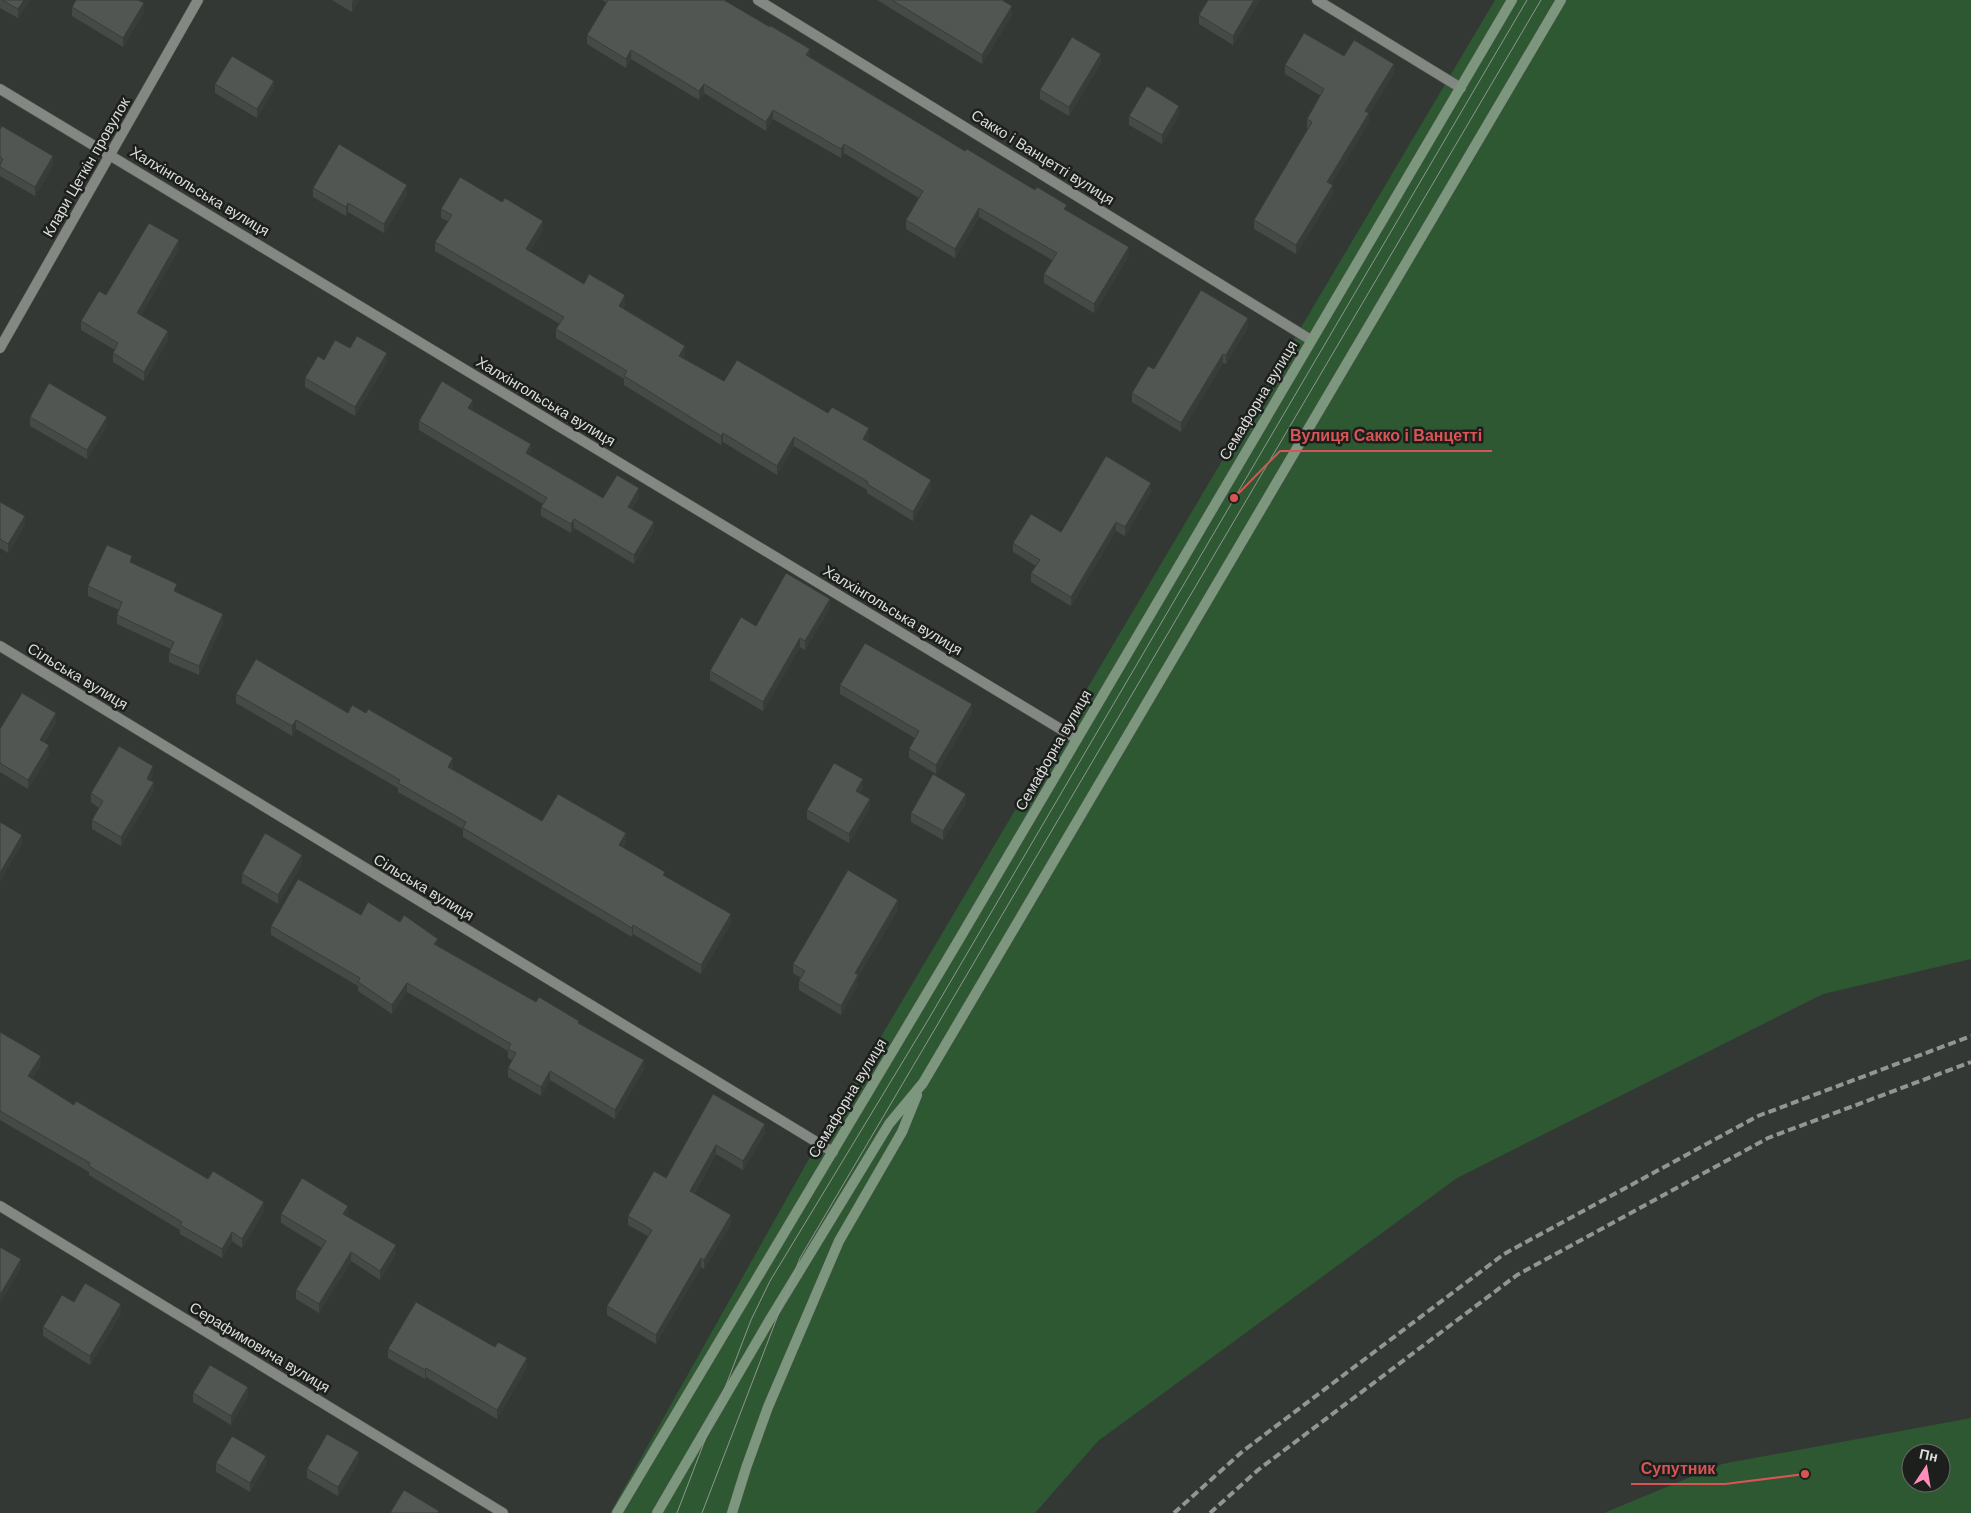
<svg xmlns="http://www.w3.org/2000/svg" width="1971" height="1513" viewBox="0 0 1971 1513" font-family="Arial,sans-serif">
<style>
.green{fill:#2d5832;fill-rule:evenodd}
.lines{fill:none;stroke-linecap:round;stroke-linejoin:round}
.minor-casing{stroke:#515451;stroke-width:11}
.tertiary-casing{stroke:#515451;stroke-width:11}
.secondary-casing{stroke:#515451;stroke-width:11}
.minor{stroke:#838883;stroke-width:10}
.tertiary{stroke:#838883;stroke-width:10}
.secondary{stroke:#7d977f;stroke-width:10}
.tram{stroke:#929592;stroke-width:1}
.rail{stroke:#929592;stroke-width:4;stroke-dasharray:8 4;stroke-linecap:butt}
.wall{fill:#464a47}
.shaded-wall{fill:#393c39}
.building{fill:#515652;stroke:#393c39}
.labels{text-anchor:middle;dominant-baseline:central;stroke-width:5;stroke-linejoin:round;paint-order:stroke}
.street-label{font-size:15px;fill:#dbdddb;stroke:#1d1f1d}
.leader{fill:none;stroke:#d75555;stroke-width:2}
.callout-dot{fill:#d75555;stroke:#1d1f1d;stroke-width:2}
.callout-label{font-size:16px;text-anchor:middle;font-weight:bold;fill:#d75555;stroke:#1d1f1d;stroke-width:5;stroke-linejoin:round;paint-order:stroke}
</style>
<rect width="100%" height="100%" fill="#343834"/>
<g class="green">
<path d="M1495,0H1971V959L1823,994L1457,1178L1098,1441L1035,1513H610L818,1143Z"/>
<path d="M1971,1418V1513H1604L1722,1464ZM1911,1453H1941V1483H1911Z"/>
</g>
<g class="lines">
<defs>
<g id="minor">
<path d="M758,0L1311,340"/>
<path d="M1317,0L1461,88"/>
<path d="M0,89L1077,739"/>
<path d="M0,348L198,0"/>
<path d="M0,646L833,1152"/>
</g>
<path id="tertiary" d="M0,1206L503,1513"/>
<g id="secondary">
<path d="M617,1513L957,943L1512,0"/>
<path d="M657,1513L769,1321L889,1124L923,1083L1561,0"/>
<path d="M732,1513L746,1468L768,1407L839,1241L902,1132L917,1095"/>
</g>
</defs>
<use href="#minor" class="minor-casing"/>
<use href="#tertiary" class="tertiary-casing"/>
<use href="#secondary" class="secondary-casing"/>
<use href="#minor" class="minor"/>
<use href="#tertiary" class="tertiary"/>
<use href="#secondary" class="secondary"/>
<g class="tram">
<path d="M677,1513L751,1320L770,1281L928,1020L1527,0"/>
<path d="M702,1513L800,1258L1541,0"/>
</g>
<g class="rail">
<path d="M1174,1513L1243,1451L1504,1254L1758,1116L1971,1036"/>
<path d="M1210,1513L1258,1470L1517,1275L1768,1138L1971,1062"/>
</g>
</g>
<g class="wall">
<path d="M0,0H30L18,18L0,8Z"/>
<path d="M332,0H359L352,12Z"/>
<path d="M602,0H724L810,57L965,151L1067,211L1129,256L1094,313L1044,283V274L1052,260L979,217L955,258L906,229V220L919,198L844,153L841,158L773,119L766,131L704,93L699,100L631,59L626,68L587,44V35L607,3Z"/>
<path d="M877,0H1002L1012,15L982,64Z"/>
<path d="M1260,0L1233,45L1199,24V15Z"/>
<path d="M72,7L144,12L123,47L72,16Z"/>
<path d="M1344,56L1394,73L1369,114V122L1331,184L1333,194L1296,254L1254,229V220L1308,129L1307,128V119L1321,96L1285,74V65Z"/>
<path d="M1101,63L1069,116L1040,99V90Z"/>
<path d="M215,84L274,90L257,118L215,93Z"/>
<path d="M1179,115L1162,144L1129,125V116Z"/>
<path d="M0,129L53,165L35,196L0,176Z"/>
<path d="M313,188L407,194L384,233L348,212L346,216L313,197Z"/>
<path d="M441,209L543,230L530,251L584,284L625,304L623,308L685,355L683,358L724,381L869,438L867,441L931,489L913,521L867,493V490L794,446L777,475L723,442L721,445L624,385V379L556,338V329L560,324L435,251V242L448,221L441,218Z"/>
<path d="M179,249L141,315L168,340L144,381L113,362V353L115,350L81,330V321L106,295Z"/>
<path d="M1248,327L1226,364L1223,363L1181,432L1132,402V393L1154,369Z"/>
<path d="M350,348L387,362L355,416L305,387V378L324,360Z"/>
<path d="M473,409L472,410L531,453L530,455L603,498L639,497L632,509L654,531L634,564L574,528L571,533L541,516V507L543,504L419,430V421Z"/>
<path d="M30,417L107,426L87,459L30,426Z"/>
<path d="M1151,492L1125,536L1116,531L1071,606L1031,582V573L1036,566L1013,552V543L1061,532Z"/>
<path d="M0,502L25,525L8,553L0,548Z"/>
<path d="M132,564L177,592L223,623L199,675L169,662V653L171,649L117,624V615L119,610L88,596V586Z"/>
<path d="M830,608L805,650L800,647L763,711L710,680V671L756,626Z"/>
<path d="M840,685L972,713L936,774L909,758V749L915,738L840,694Z"/>
<path d="M236,694L348,713L453,767L452,769L542,821L626,843L623,847L731,923L701,974L633,934L632,937L463,837V829L398,792V788L296,729L292,736L236,703Z"/>
<path d="M56,722L44,743L49,754L28,789L0,772V729Z"/>
<path d="M153,775L150,780L154,791L121,846L92,829V820L99,808L91,802V793Z"/>
<path d="M863,788L860,793L870,808L849,843L807,819V810Z"/>
<path d="M966,803L943,840L911,822V813Z"/>
<path d="M302,864L278,904L242,883V874Z"/>
<path d="M898,909L858,977V984L841,1015L799,990V981L801,978L793,973V964Z"/>
<path d="M361,915L438,946L536,1002L579,1023L644,1069L615,1119L550,1080L541,1096L508,1077V1068L512,1060L508,1058V1051L407,992L392,1014L358,991V986L271,935V926Z"/>
<path d="M0,1032L41,1065L32,1079L74,1105L264,1211L242,1248L232,1241L222,1258L180,1234V1230L89,1175V1172L0,1120Z"/>
<path d="M713,1094L765,1133L743,1170L716,1154L694,1194L731,1224L704,1269L701,1267L656,1344L607,1315V1306L648,1236L628,1225V1216L666,1178Z"/>
<path d="M281,1214L348,1215L347,1216L396,1254L380,1280L351,1261L319,1313L296,1299V1290L322,1248L281,1223Z"/>
<path d="M74,1302L121,1313L90,1365L43,1336V1327Z"/>
<path d="M495,1347L527,1367L497,1419L426,1377L425,1379L388,1358V1349Z"/>
<path d="M193,1393L248,1396L231,1425L193,1402Z"/>
<path d="M359,1461L338,1496L307,1478V1469Z"/>
<path d="M216,1463L266,1465L250,1492L216,1472Z"/>
</g>
<g class="shaded-wall">
<path d="M24,0H30L18,18V9Z"/>
<path d="M353,0H359L352,12V3Z"/>
<path d="M1254,0H1260L1233,45V36Z"/>
<path d="M144,3V12L123,47V38Z"/>
<path d="M1012,6V15L982,64V55Z"/>
<path d="M810,49V58L806,55Z"/>
<path d="M631,50V59L626,68V59Z"/>
<path d="M1101,54V63L1069,116V107Z"/>
<path d="M1394,64V73L1369,114V122L1327,191V182L1365,111Z"/>
<path d="M274,81V90L257,118V109Z"/>
<path d="M704,84V93L699,100V91Z"/>
<path d="M1179,106V115L1162,144V135Z"/>
<path d="M773,110V119L766,131V122Z"/>
<path d="M844,144V153L841,158V149Z"/>
<path d="M53,156V165L35,196V187Z"/>
<path d="M407,185V194L384,233V224Z"/>
<path d="M1333,185V194L1296,254V245Z"/>
<path d="M348,203V212L346,216V207Z"/>
<path d="M979,208V217L955,258V249Z"/>
<path d="M543,221V230L526,258V249Z"/>
<path d="M179,240V249L137,322V313Z"/>
<path d="M1129,247V256L1094,313V304Z"/>
<path d="M625,295V304L619,315V306Z"/>
<path d="M1248,318V327L1226,364V355Z"/>
<path d="M168,331V340L144,381V372Z"/>
<path d="M685,346V355L679,365V356Z"/>
<path d="M387,353V362L355,416V407Z"/>
<path d="M1223,354V363L1181,432V423Z"/>
<path d="M473,400V409L468,417V408Z"/>
<path d="M107,417V426L87,459V450Z"/>
<path d="M869,428V438L863,448V439Z"/>
<path d="M723,433V442L721,445V436Z"/>
<path d="M794,437V446L777,475V466Z"/>
<path d="M531,444V453L526,462V453Z"/>
<path d="M931,480V489L913,521V512Z"/>
<path d="M1151,483V492L1125,536V527Z"/>
<path d="M639,488V497L628,516V507Z"/>
<path d="M25,516V525L8,553V544Z"/>
<path d="M574,519V528L571,533V524Z"/>
<path d="M654,522V531L634,564V555Z"/>
<path d="M1116,522V531L1071,606V597Z"/>
<path d="M830,599V608L805,650V641Z"/>
<path d="M223,614V623L199,675V666Z"/>
<path d="M800,638V647L763,711V702Z"/>
<path d="M972,704V713L936,774V765Z"/>
<path d="M56,713V722L40,749V740Z"/>
<path d="M296,720V729L292,736V726Z"/>
<path d="M49,745V754L28,789V780Z"/>
<path d="M453,758V767L448,776V767Z"/>
<path d="M153,766V775L147,788V779Z"/>
<path d="M863,779V788L856,800V791Z"/>
<path d="M154,782V791L121,846V837Z"/>
<path d="M966,794V803L943,840V831Z"/>
<path d="M870,799V808L849,843V834Z"/>
<path d="M626,833V843L619,854V845Z"/>
<path d="M22,835V844L0,882V873Z"/>
<path d="M302,855V864L278,904V895Z"/>
<path d="M898,900V909L858,977V984L841,1015V1006L855,973Z"/>
<path d="M731,914V923L701,974V965Z"/>
<path d="M633,925V934L632,937V928Z"/>
<path d="M438,939V948L434,944Z"/>
<path d="M407,983V992L392,1014V1005Z"/>
<path d="M41,1056V1065L28,1085V1076Z"/>
<path d="M644,1060V1069L615,1119V1110Z"/>
<path d="M550,1071V1080L541,1096V1087Z"/>
<path d="M765,1124V1133L743,1170V1161Z"/>
<path d="M716,1145V1154L690,1200V1191Z"/>
<path d="M264,1202V1211L242,1248V1239Z"/>
<path d="M348,1206V1215L343,1223V1214Z"/>
<path d="M731,1215V1224L704,1269V1260Z"/>
<path d="M232,1232V1241L222,1258V1249Z"/>
<path d="M396,1245V1254L380,1280V1271Z"/>
<path d="M351,1252V1261L319,1313V1304Z"/>
<path d="M701,1258V1267L656,1344V1335Z"/>
<path d="M21,1259V1268L0,1304V1295Z"/>
<path d="M121,1304V1313L90,1365V1356Z"/>
<path d="M527,1358V1367L497,1419V1410Z"/>
<path d="M426,1368V1377L425,1379V1370Z"/>
<path d="M248,1387V1396L231,1425V1416Z"/>
<path d="M359,1452V1461L338,1496V1487Z"/>
<path d="M266,1456V1465L250,1492V1483Z"/>
</g>
<g class="building">
<path d="M2,0H24L18,9Z"/>
<path d="M76,0H138L144,3L123,38L72,7Z"/>
<path d="M608,0H724L770,27L771,26L810,49L806,55L965,151L967,149L1035,190L1037,187L1067,205L1064,209L1129,247L1094,304L1044,274L1057,253L979,208L955,249L906,220L923,191L844,144L841,149L773,110L766,122L704,84L699,91L631,50L626,59L587,35Z"/>
<path d="M892,0H1002L1012,6L982,55Z"/>
<path d="M1208,0H1254L1233,36L1199,15Z"/>
<path d="M1304,33L1344,56L1354,40L1394,64L1365,111L1369,113L1327,182L1333,185L1296,245L1254,220L1312,122L1307,119L1324,89L1285,65Z"/>
<path d="M1072,37L1101,54L1069,107L1040,90Z"/>
<path d="M232,56L274,81L257,109L215,84Z"/>
<path d="M1147,86L1179,106L1162,135L1129,116Z"/>
<path d="M2,126L53,156L35,187L0,167V165L3,159L0,157V129Z"/>
<path d="M339,144L407,185L384,224L348,203L346,207L313,188Z"/>
<path d="M460,177L502,202L505,198L543,221L526,249L584,284L589,274L625,295L619,306L685,346L679,356L724,381L737,360L828,413L832,407L869,428L863,439L931,480L913,512L867,484L868,482L794,437L777,466L723,433L721,436L624,376L627,371L556,329L564,317L435,242L452,215L441,209Z"/>
<path d="M149,223L179,240L137,313L168,331L144,372L113,353L118,343L81,321L99,291L106,295Z"/>
<path d="M1201,290L1248,318L1226,355L1223,354L1181,423L1132,393L1148,366L1154,369Z"/>
<path d="M357,336L387,353L355,407L305,378L318,356L324,360L335,340L350,348Z"/>
<path d="M442,381L473,400L468,408L531,444L526,453L603,498L617,475L639,488L628,507L654,522L634,555L574,519L571,524L541,507L547,498L419,421Z"/>
<path d="M49,383L107,417L87,450L30,417Z"/>
<path d="M1106,456L1151,483L1125,527L1116,522L1071,597L1031,573L1040,560L1013,543L1031,514L1061,532Z"/>
<path d="M0,502L25,516L8,544L0,539Z"/>
<path d="M107,545L132,556L130,562L177,584L174,591L223,614L199,666L169,653L174,642L117,615L122,602L88,586Z"/>
<path d="M786,573L830,599L805,641L800,638L763,702L710,671L741,617L756,626Z"/>
<path d="M865,643L972,704L936,765L909,749L919,731L840,685Z"/>
<path d="M256,659L348,713L352,705L366,713L368,709L453,758L448,767L542,821L558,794L626,833L619,845L665,872L663,875L731,914L701,965L633,925L632,928L463,828L466,822L398,783L400,780L296,720L292,726L236,694Z"/>
<path d="M22,693L56,713L40,740L49,745L28,780L0,763V729Z"/>
<path d="M119,746L153,766L147,779L154,782L121,837L92,820L103,801L91,793Z"/>
<path d="M834,763L863,779L856,791L870,799L849,834L807,810Z"/>
<path d="M933,774L966,794L943,831L911,813Z"/>
<path d="M0,822L22,835L0,873Z"/>
<path d="M265,833L302,855L278,895L242,874Z"/>
<path d="M848,870L898,900L855,973L858,975L841,1006L799,981L805,971L793,964Z"/>
<path d="M298,879L361,915L368,902L400,922L404,915L438,939L434,944L536,1002L539,997L579,1021L578,1023L644,1060L615,1110L550,1071L541,1087L508,1068L516,1053L508,1049L511,1044L407,983L392,1005L358,982L360,978L271,926Z"/>
<path d="M0,1032L41,1056L28,1076L74,1105L76,1101L208,1179L213,1171L264,1202L242,1239L232,1232L222,1249L180,1225L182,1222L89,1166L90,1163L0,1111Z"/>
<path d="M713,1094L765,1124L743,1161L716,1145L690,1191L731,1215L704,1260L701,1258L656,1335L607,1306L652,1230L628,1216L654,1171L666,1178Z"/>
<path d="M302,1178L348,1206L343,1214L396,1245L380,1271L351,1252L319,1304L296,1290L326,1241L281,1214Z"/>
<path d="M0,1247L21,1259L0,1295Z"/>
<path d="M85,1283L121,1304L90,1356L43,1327L62,1295L74,1302Z"/>
<path d="M416,1302L495,1347L498,1342L527,1358L497,1410L426,1368L425,1370L388,1349Z"/>
<path d="M210,1365L248,1387L231,1416L193,1393Z"/>
<path d="M327,1434L359,1452L338,1487L307,1469Z"/>
<path d="M232,1436L266,1456L250,1483L216,1463Z"/>
<path d="M404,1490L439,1511L438,1513H390Z"/>
</g>
<g class="labels">
<g class="street-label">
<text transform="translate(1043 157) rotate(32)">Сакко і Ванцетті вулиця</text>
<text transform="translate(86 167) rotate(-60)">Клари Цеткін провулок</text>
<text transform="translate(200 191) rotate(31)">Халхінгольська вулиця</text>
<text transform="translate(1258 400) rotate(-59)">Семафорна вулиця</text>
<text transform="translate(546 401) rotate(31)">Халхінгольська вулиця</text>
<text transform="translate(893 610) rotate(31)">Халхінгольська вулиця</text>
<text transform="translate(78 676) rotate(31)">Сільська вулиця</text>
<text transform="translate(1053 750) rotate(-60)">Семафорна вулиця</text>
<text transform="translate(424 887) rotate(31)">Сільська вулиця</text>
<text transform="translate(847 1098) rotate(-59)">Семафорна вулиця</text>
<text transform="translate(260 1347) rotate(31)">Серафимовича вулиця</text>
</g>
</g>
<path class="leader" d="M1234 498L1280 451H1492M1805 1474L1725 1484H1631"/>
<g class="callout-dot">
<circle cx="1234" cy="498" r="5"/>
<circle cx="1805" cy="1474" r="5"/>
</g>
<g class="callout-label">
<text x="1386" y="441">Вулиця Сакко і Ванцетті</text>
<text x="1678" y="1474">Супутник</text>
</g>
<g transform="translate(1926 1468) rotate(12)"><circle r="24" fill="#1d1f1d" stroke="#696b69"/>
<path d="M0-4L9 19L0 12L-9 19Z" fill="#ff8eba"/>
<text y="-8" font-size="14" font-weight="bold" text-anchor="middle" fill="#dbdddb">Пн</text>
</g>
</svg>
